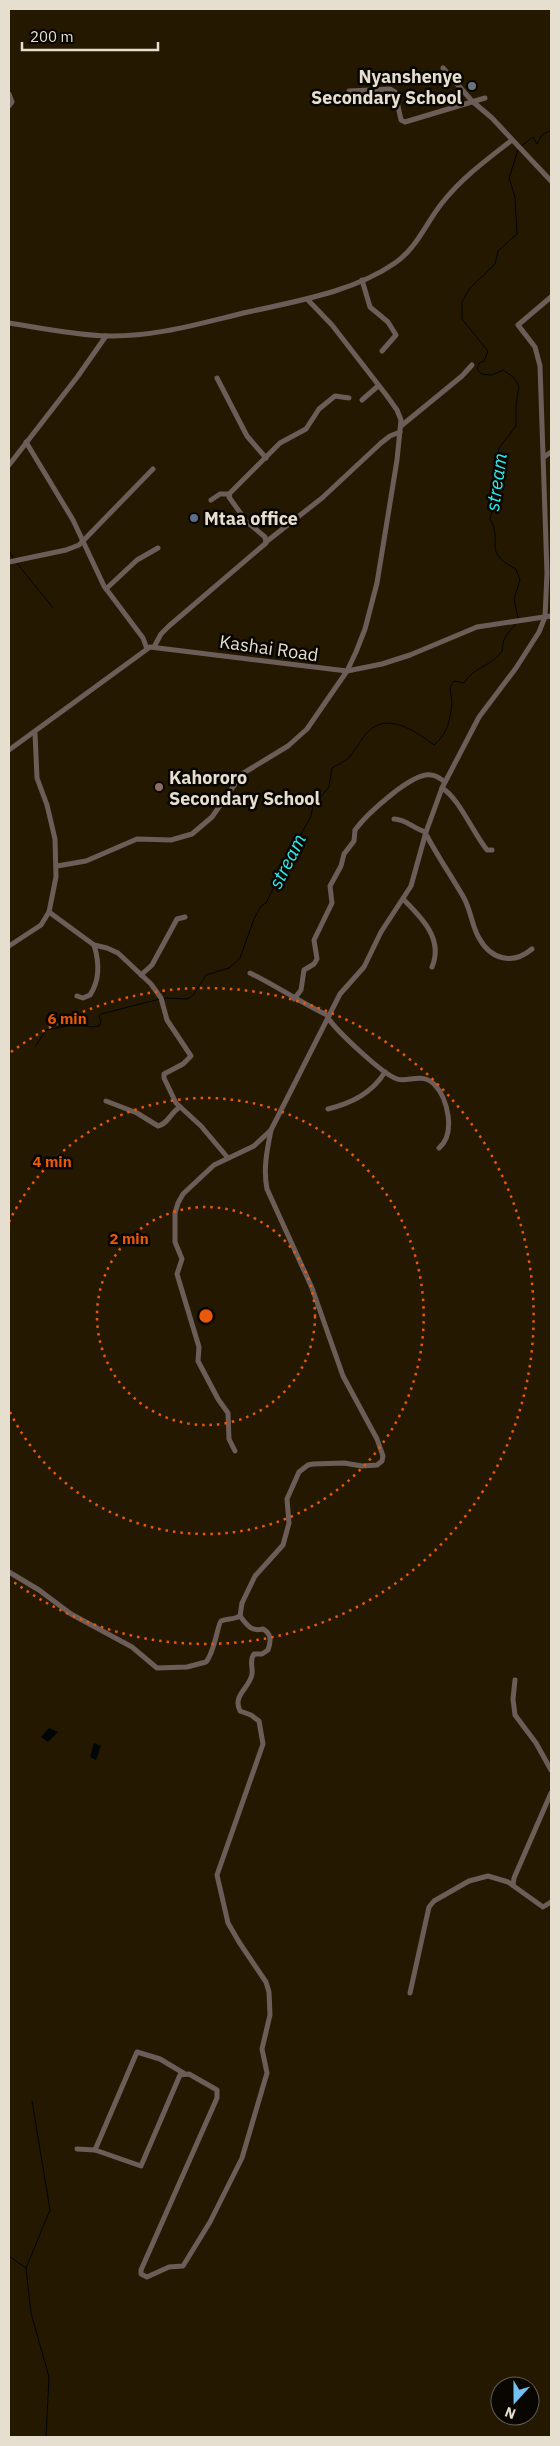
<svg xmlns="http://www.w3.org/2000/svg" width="560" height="2446" viewBox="0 0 560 2446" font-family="'IBM Plex Sans',sans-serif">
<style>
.water{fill:#000506}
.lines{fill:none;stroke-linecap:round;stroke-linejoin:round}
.stream{stroke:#000506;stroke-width:1}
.minor{stroke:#6c5d59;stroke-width:5}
.ring{fill:none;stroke:#e8590c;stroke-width:2.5;stroke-dasharray:2.5 5}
.worship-dot{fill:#6b7280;stroke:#090500;stroke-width:2}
.service-dot{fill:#5c6f8a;stroke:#090500;stroke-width:2}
.education-dot{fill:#8d6e63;stroke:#090500;stroke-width:2}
.labels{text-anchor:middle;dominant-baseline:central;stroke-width:5;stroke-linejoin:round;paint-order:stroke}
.poi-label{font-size:18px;font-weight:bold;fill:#e6dfcf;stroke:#090500;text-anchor:start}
.street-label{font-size:18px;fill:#e6dfcf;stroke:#090500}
.water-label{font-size:19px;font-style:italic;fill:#28eeef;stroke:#090500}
.centre{fill:#e8590c;stroke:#090500;stroke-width:2.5}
.ring-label{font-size:15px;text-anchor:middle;font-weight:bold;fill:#e8590c;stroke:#090500;stroke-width:5;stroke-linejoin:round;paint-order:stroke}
</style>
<rect width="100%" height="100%" fill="#241900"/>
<g class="water">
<path d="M49,1728L58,1732L48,1742L41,1737Z"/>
<path d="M94,1743L101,1746L96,1760L90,1757Z"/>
</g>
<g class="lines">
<g class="stream">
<path d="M520,147L533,137L537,144L542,135L551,130"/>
<path d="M518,150L509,178L515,197L517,234L498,251L495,264L470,288L462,302V319L488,351L484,361L479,363L477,369L481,374L492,375L503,370L513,377L519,386L516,404V426L499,448L497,462L496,497L490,519C504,544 481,551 516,569L520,580L514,599L518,618"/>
<path d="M9,551L14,559"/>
<path d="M16,562L53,608"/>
<path d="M164,998L188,999L194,994L206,975L229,968L240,958L254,919L261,906L266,903L276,883L278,872L288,865L294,847L311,816L313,806L329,787L332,768C337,765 344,762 349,758C355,751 359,742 365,735C385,710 414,730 434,745C448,733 450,720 452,703C452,694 447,689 454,681L464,683C474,667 487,668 500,654C504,650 502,648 503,643C505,636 511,629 516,624"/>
<path d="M35,1047L46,1030L77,1024L92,1027L99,1026L101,1022L99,1016L101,1014L160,999"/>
<path d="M32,2101L50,2210L26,2268L31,2313L49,2377L46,2437"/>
<path d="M9,2256L26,2268"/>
</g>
<g class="minor">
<path d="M443,68L472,101L492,118L551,181"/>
<path d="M349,91L390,89L395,92L401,120L405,122L485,98"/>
<path d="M9,94L12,102L9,106"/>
<path d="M362,280L370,307L388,322L396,335L382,351"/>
<path d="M9,323C41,328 74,335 107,336C156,337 201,323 248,312C297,301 353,292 395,263C417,248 426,223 442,203C463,177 485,161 512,140"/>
<path d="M217,378L247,436L266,458"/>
<path d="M362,400L378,386"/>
<path d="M401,426L462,376L472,365"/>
<path d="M26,442L73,520L104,586L143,638L147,649"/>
<path d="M544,457L551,452"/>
<path d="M9,465L78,376L106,336"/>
<path d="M211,500L220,494H229"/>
<path d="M266,542L322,498L381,443L390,436L400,432"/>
<path d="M9,562L66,550L79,545L153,469"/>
<path d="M106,589L137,560L158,548"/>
<path d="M154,647L161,634L169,626L266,543L265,537L246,521L229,497L230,493L280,443L306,429L319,409L335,396L349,398"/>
<path d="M9,750L150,647L347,671L382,664L410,655L477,627L551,616"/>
<path d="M442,788C459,798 473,833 487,850H492"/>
<path d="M394,819C406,819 414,829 426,832"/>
<path d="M427,836C438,857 452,877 464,898C471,911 472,926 479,938C491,960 513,965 532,949"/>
<path d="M57,866L86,861L137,839L171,840L192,834L212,817L242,774L288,746L307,729L347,671L356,652L365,629L377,583L397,460L401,420L397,410L387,396L332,325L307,299"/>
<path d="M403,899C421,917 444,939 432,967"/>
<path d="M49,912L94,945L107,948L118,953L151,984L161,998L167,1020L191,1056L183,1064L164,1074V1078L176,1103L201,1126L228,1158"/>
<path d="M9,946L41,925L49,912L56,877L55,839L47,805L37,778L35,733"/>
<path d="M250,973C277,986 301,1003 329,1016"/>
<path d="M141,975L152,965L177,919L185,917"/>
<path d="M77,996L83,998L90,995C100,980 99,961 94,945"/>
<path d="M294,999L301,990L304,970L314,964L317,959L314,940L332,903L330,886L341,866L344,854L354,841L355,830C366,815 412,772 431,775C436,775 441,779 445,782"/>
<path d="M328,1018C337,1031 382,1074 397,1079C408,1083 421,1072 434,1084C448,1098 456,1134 439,1148"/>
<path d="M106,1101L137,1113L158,1126C168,1124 171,1112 180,1107"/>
<path d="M328,1109C352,1103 372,1093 385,1072"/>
<path d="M235,1451L229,1439L228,1413L218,1399L198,1361L199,1347L177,1274L182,1259L175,1242V1213L178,1203L183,1194L214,1165L254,1146L271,1130"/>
<path d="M9,1572L39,1590L71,1614L132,1647L157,1668L187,1667L206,1662C215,1651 218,1623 221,1621C227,1618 234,1620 240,1616"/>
<path d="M515,1680L513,1699L515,1715L536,1743L551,1770"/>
<path d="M513,1885L514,1878L551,1793"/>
<path d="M410,1993L429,1907L434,1901L469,1881L488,1876L508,1882L543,1907L551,1902"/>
<path d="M77,2149L95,2150L141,2166L180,2075L189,2074L217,2090V2098L141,2270V2274L147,2277L169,2267L183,2266L210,2222L242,2158L267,2073L262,2049L270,2015L269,1992L266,1982L239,1942L228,1923L217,1875L263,1744L259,1721L251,1715L240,1711C232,1695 250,1688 252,1674C253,1666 249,1661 254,1654H262L268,1650C271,1641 272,1634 263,1629C251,1632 247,1625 240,1616L242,1603L255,1576L283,1545L289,1523L287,1499L299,1472L308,1465L313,1464L344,1463L362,1466L377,1465L382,1461L383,1456L377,1439L343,1376L312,1288L267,1189C263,1169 267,1150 271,1130L340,994L364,967L381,932L411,886L426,832L442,788L479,717L516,668L539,632L545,617L547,573L540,366L535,347L518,325L551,297"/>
<path d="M95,2150L137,2052L160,2059L185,2074"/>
</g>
</g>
<g class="ring">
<circle cx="206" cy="1316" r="109"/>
<path d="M9 1222A218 218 0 1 1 9 1410"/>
<path d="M11 1052A328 328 0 1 1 11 1580"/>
</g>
<circle class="worship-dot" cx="472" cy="86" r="5"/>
<circle class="service-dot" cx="194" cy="518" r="5"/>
<circle class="education-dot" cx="159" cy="787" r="5"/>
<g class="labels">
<g class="poi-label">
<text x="462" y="76" text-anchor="end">Nyanshenye<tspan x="462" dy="21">Secondary School</tspan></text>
<text x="204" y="518">Mtaa office</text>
<text x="169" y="777">Kahororo<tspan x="169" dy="21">Secondary School</tspan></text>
</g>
<g class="street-label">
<text transform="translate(269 648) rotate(8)">Kashai Road</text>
</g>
<g class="water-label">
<text transform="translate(496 482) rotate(-82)">stream</text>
<text transform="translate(287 861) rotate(-63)">stream</text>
</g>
</g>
<circle cx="206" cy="1316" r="8" class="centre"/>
<g class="ring-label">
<text x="67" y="1024">6 min</text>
<text x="52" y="1167">4 min</text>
<text x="129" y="1244">2 min</text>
</g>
<rect width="560" height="2446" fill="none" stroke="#e6dfcf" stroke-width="20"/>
<g transform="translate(515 2401) rotate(201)"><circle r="24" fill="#090500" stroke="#615c53"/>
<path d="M0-4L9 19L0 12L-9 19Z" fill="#71c1f5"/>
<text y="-8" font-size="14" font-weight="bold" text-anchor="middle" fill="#e6dfcf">N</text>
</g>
<path d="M22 42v8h136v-8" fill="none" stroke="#e6dfcf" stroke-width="2.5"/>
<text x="30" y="42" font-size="15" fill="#e6dfcf" stroke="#090500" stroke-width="4" paint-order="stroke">200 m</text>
</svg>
